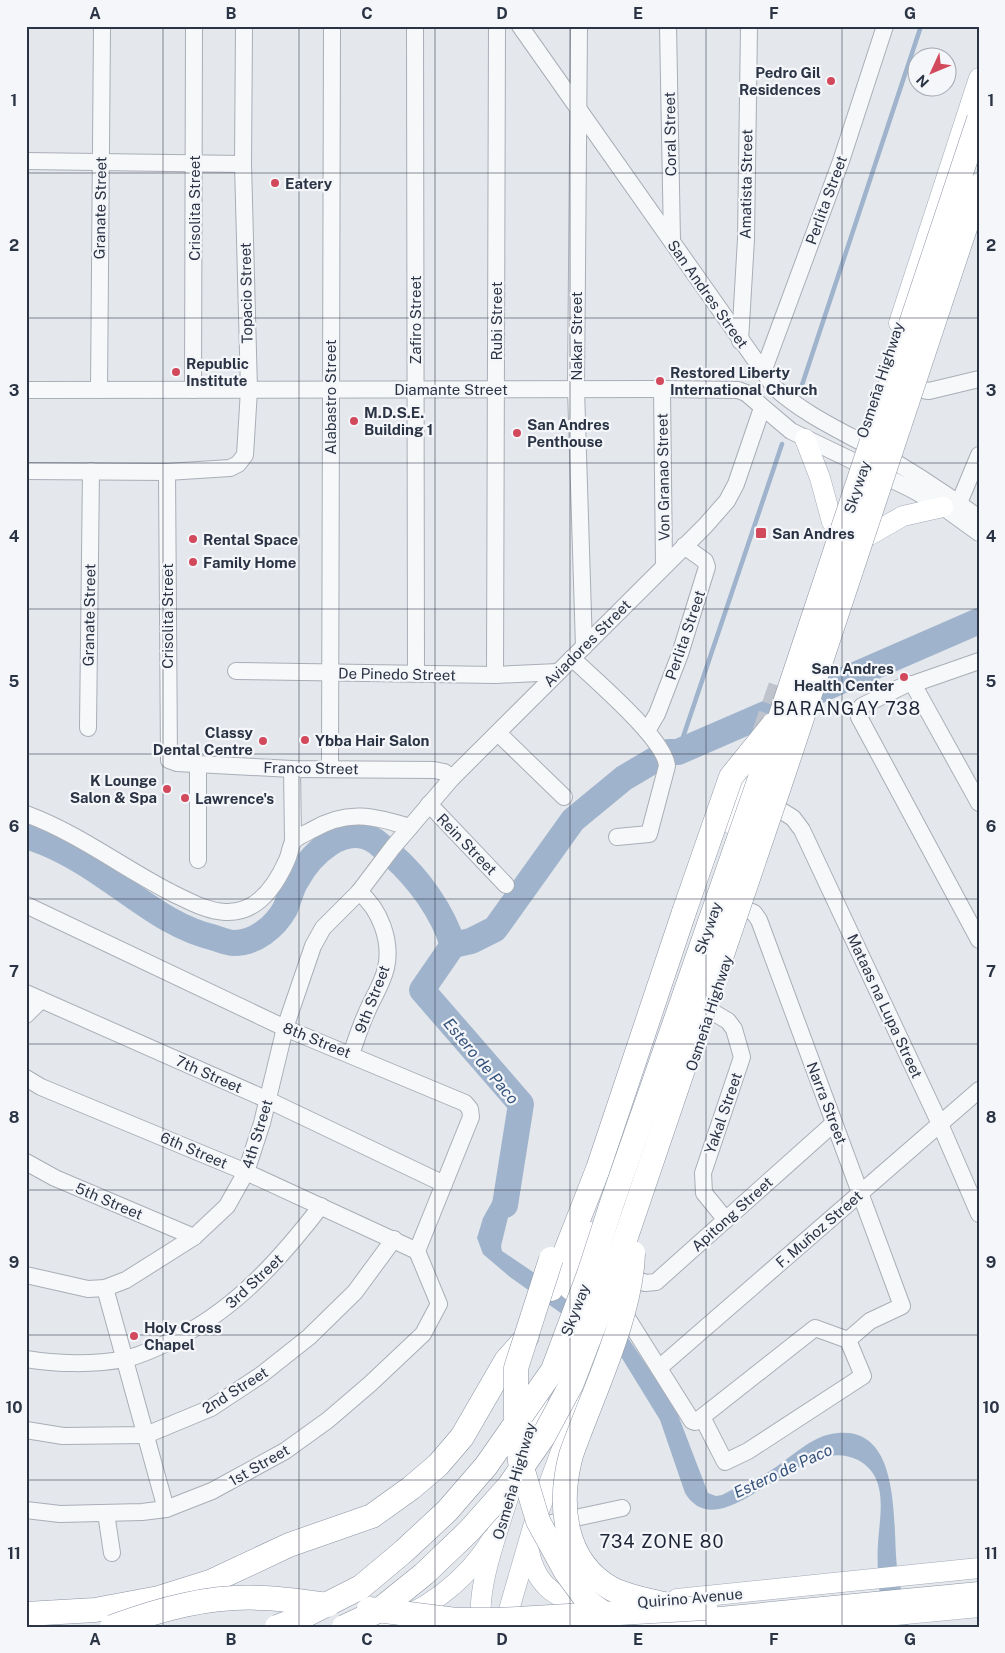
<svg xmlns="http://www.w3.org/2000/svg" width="1005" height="1653" viewBox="0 0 1005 1653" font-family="'Public Sans',sans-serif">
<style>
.water{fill:#9fb4cc}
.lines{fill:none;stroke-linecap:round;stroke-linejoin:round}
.stream{stroke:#9fb4cc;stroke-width:4.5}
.river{stroke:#9fb4cc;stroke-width:26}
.major-tunnel{stroke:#bfc3cb;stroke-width:20;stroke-dasharray:20 10;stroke-linecap:butt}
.minor-casing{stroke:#a9aeb7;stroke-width:18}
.major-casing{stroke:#a3abb8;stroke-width:21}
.highway-casing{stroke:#8b94a3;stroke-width:25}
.minor{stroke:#f7f8fa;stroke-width:16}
.major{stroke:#fff;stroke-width:20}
.highway{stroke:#fff;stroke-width:24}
.highway-bridge-casing{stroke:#8b94a3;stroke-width:25;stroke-linecap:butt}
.highway-bridge{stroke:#fff;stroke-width:24}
.grid{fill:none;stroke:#2b3445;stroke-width:1;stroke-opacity:0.55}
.poi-dot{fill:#d1495b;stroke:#f4f6f9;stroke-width:2}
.labels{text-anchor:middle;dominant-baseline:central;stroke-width:4.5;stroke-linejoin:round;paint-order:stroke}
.poi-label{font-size:15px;font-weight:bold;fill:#2b3445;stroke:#f4f6f9;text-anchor:start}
.street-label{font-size:15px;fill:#2b3445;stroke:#f4f6f9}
.water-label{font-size:16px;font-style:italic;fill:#34527a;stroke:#f4f6f9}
.quarter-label{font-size:18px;letter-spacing:1px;fill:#1d2536;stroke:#f4f6f9}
.neatline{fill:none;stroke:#2b3445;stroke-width:2}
.grid-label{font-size:16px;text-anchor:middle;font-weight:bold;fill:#2b3445}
</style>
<rect width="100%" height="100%" fill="#e4e7ec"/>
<path class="water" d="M510,1170L512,1201L501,1246L502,1251L626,1335L675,1407L708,1493L716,1496L722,1495C737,1487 754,1480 770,1471C788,1460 809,1438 831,1434C903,1420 892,1524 897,1567C900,1587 905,1607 909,1627H882C881,1599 876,1570 878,1543C880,1513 889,1477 858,1460C800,1430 722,1553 685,1493L660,1420L620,1355L510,1277L483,1254L477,1238L483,1218Z"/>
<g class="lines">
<g class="stream">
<path d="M800,391L921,26"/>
<path d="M678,752L782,444"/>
</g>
<g class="river">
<path d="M26,836C53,844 81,860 104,876C140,900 172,928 215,938C221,940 228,943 234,943C255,943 275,927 285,909C289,900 291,889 296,881C310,855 344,821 375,841C381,845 386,851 392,855C419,879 442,911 453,945"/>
<path d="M453,945L471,941L495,929L573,820L624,778L668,752H678L979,621"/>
<path d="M453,945L422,990L521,1104L505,1205"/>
</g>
<g class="major-tunnel">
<path d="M762,733L780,681"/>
<path d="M599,1349L609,1318"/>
</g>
<defs>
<g id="minor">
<path d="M415,26L416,674"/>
<path d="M520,26L775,388C801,411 829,425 859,441C900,464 941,490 979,518"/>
<path d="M579,26L576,389L584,647"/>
<path d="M668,26L672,241"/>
<path d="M26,161L243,164"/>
<path d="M740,341L746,239L749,26"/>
<path d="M763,372L841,161L885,26"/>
<path d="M662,389L664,566"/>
<path d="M917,389L929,391L979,379"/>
<path d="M26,390L662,389L738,390L746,393L791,431L911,489L943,507L979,533"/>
<path d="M99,390L102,26"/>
<path d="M193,390L194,26"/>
<path d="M26,471L167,472L230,468L238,464L245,455L249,390L243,164L244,26"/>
<path d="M167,472L169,760L177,763L292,769L434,770L444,772L452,778"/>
<path d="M959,503L979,455"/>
<path d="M572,658C594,679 665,739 667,766L649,834L617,837"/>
<path d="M979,661L913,684H907L862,706L858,711L859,717L979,940"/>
<path d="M236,671L495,675L558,672"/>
<path d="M495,675L497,26"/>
<path d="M913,684L979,803"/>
<path d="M88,728L91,471"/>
<path d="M647,731L657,714L680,654L707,567L705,561L684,546"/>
<path d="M498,733L564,797"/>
<path d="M330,768L332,26"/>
<path d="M292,769L293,840"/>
<path d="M429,804L506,885"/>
<path d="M777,808L793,818L802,830L940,1124L979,1214"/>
<path d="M26,814C78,833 123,868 172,893C189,901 206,911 225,912C257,914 276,885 287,860C290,854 290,847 293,842C296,837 307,833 312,830C348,809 372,816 410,827"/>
<path d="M198,860V764"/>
<path d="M26,905L285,1028L465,1103L470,1109L471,1117L417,1251"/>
<path d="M743,908L754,913L759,920L902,1306L870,1321L848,1340"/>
<path d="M26,993L268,1100L444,1184"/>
<path d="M711,1011L728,1021L734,1029L742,1057L703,1173L704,1193L726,1220"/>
<path d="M26,1015L41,1000"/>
<path d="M351,1054C356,1041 360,1027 366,1014C372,999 382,985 386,968C392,941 380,909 359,892"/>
<path d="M26,1078L41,1087L246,1172L417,1251L439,1304L423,1334L370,1384L328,1420L285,1451L212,1491L166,1509L142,1512L60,1514L26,1510"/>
<path d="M26,1162L55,1178L194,1237"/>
<path d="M624,1273L645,1283L656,1282L834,1123"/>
<path d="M26,1275L88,1289L105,1288L126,1280L194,1237L227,1206L246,1172L262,1123L285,1028L313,946L323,928L359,892L393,847L452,778L705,526L727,501L736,484L762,408"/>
<path d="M105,1288L166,1509"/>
<path d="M626,1316L692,1421L695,1422L702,1417L815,1328L848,1340L863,1376L748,1451L725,1462L702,1417"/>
<path d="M26,1359C56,1364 94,1365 125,1359C139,1356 154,1349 167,1343C232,1313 278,1262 321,1206"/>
<path d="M659,1368L979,1090"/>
<path d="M26,1430L63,1436L146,1435L211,1408L261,1375L309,1337L355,1292L394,1239"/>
<path d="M106,1513L112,1553"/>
<path d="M533,1527L622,1508"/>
</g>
<g id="major">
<path d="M899,323L979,78"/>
<path d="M805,439L820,478L832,522"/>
<path d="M868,536L903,516L943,507"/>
<path d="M732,824L757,750"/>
<path d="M570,1290L591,1232"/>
<path d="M522,1454L539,1396"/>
<path d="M528,1546C534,1583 553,1598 588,1607"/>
<path d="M677,1599L979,1568"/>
<path d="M376,1627C423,1614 467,1581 492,1539"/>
<path d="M401,1627L435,1623"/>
<path d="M483,1627C472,1594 503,1517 513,1482"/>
<path d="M504,1627L533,1527L599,1349"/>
<path d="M770,1627L979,1607"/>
</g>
<g id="highway">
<path d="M551,1289L598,1169L684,912"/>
<path d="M26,1614L95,1610L159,1598L210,1582L289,1545L372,1516L411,1488L438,1465L462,1437L506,1361L527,1337"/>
<path d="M647,1626L979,1594"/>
</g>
</defs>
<use href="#minor" class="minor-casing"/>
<use href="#major" class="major-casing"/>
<use href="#highway" class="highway-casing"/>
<use href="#minor" class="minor"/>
<use href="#major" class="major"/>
<use href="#highway" class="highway"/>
<defs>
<g id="highway-bridge">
<path d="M684,912L731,777L773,725"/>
<path d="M633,1253C631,1317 592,1395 571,1455C558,1504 563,1562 612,1589C628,1597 647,1600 664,1604"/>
<path d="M551,1259L516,1368V1416L520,1461L538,1521L566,1572L588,1602L610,1618"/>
<path d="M369,1609L456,1620H498L705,1608"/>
<path d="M112,1627C160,1609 211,1595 263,1598C285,1599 307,1602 328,1605"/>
<path d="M277,1627L298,1619L361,1587L404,1551L447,1511L486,1466L553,1370L589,1274L612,1203L758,784L979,119"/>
<path d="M344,1627L378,1611L424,1574L469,1531L509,1486L543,1437L572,1383L611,1281L778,790L979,186"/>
</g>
</defs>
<use href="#highway-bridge" class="highway-bridge-casing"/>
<use href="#highway-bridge" class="highway-bridge"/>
</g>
<path class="grid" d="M163,26V1627M299,26V1627M435,26V1627M570,26V1627M706,26V1627M842,26V1627M26,173H979M26,318H979M26,463H979M26,609H979M26,754H979M26,899H979M26,1044H979M26,1190H979M26,1335H979M26,1480H979"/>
<g class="poi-dot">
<circle cx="831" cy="81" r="5"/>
<circle cx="275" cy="183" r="5"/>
<circle cx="176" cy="372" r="5"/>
<circle cx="660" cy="381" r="5"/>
<circle cx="354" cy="421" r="5"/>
<circle cx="517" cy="433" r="5"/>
<rect x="755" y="527" width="12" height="12" rx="2.5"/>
<circle cx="193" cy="539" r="5"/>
<circle cx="193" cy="562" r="5"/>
<circle cx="904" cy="677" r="5"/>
<circle cx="305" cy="740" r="5"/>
<circle cx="263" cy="741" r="5"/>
<circle cx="167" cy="789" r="5"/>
<circle cx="185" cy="798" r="5"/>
<circle cx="134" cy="1336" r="5"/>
</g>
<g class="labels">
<g class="poi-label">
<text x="821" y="72" text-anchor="end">Pedro Gil<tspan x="821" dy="17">Residences</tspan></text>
<text x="285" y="183">Eatery</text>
<text x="186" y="363">Republic<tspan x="186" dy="17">Institute</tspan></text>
<text x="670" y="372">Restored Liberty<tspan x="670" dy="17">International Church</tspan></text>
<text x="364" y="412">M.D.S.E.<tspan x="364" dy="17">Building 1</tspan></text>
<text x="527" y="424">San Andres<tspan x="527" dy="17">Penthouse</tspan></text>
<text x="772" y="533">San Andres</text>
<text x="203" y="539">Rental Space</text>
<text x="203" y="562">Family Home</text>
<text x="894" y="668" text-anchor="end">San Andres<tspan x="894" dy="17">Health Center</tspan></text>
<text x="253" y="732" text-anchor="end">Classy<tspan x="253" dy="17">Dental Centre</tspan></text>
<text x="315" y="740">Ybba Hair Salon</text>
<text x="157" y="780" text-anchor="end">K Lounge<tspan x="157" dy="17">Salon &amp; Spa</tspan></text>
<text x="195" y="798">Lawrence's</text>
<text x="144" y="1327">Holy Cross<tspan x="144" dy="17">Chapel</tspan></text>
</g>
<g class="street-label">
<text transform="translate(670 134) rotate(-91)">Coral Street</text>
<text transform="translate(746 184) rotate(-89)">Amatista Street</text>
<text transform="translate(826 200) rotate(-70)">Perlita Street</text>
<text transform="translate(100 208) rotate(-89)">Granate Street</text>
<text transform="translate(194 208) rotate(-90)">Crisolita Street</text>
<text transform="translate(246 293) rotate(-91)">Topacio Street</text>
<text transform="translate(708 294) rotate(55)">San Andres Street</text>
<text transform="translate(415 320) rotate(-90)">Zafiro Street</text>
<text transform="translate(496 321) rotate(-90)">Rubi Street</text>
<text transform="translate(576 336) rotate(-90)">Nakar Street</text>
<text transform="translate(880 380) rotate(-72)">Osmeña Highway</text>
<text x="451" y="389">Diamante Street</text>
<text transform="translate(330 397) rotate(-90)">Alabastro Street</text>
<text transform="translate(663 477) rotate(-91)">Von Granao Street</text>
<text transform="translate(857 487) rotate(-72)">Skyway</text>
<text transform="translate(89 615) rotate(-89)">Granate Street</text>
<text transform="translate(167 616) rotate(-90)">Crisolita Street</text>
<text transform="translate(685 635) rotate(-71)">Perlita Street</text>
<text transform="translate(587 643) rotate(-45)">Aviadores Street</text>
<text transform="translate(397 674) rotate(1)">De Pinedo Street</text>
<text transform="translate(311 768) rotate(1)">Franco Street</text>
<text transform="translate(467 844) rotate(46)">Rein Street</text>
<text transform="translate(708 928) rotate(-71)">Skyway</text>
<text transform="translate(372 999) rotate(-69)">9th Street</text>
<text transform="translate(885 1006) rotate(65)">Mataas na Lupa Street</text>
<text transform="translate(709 1013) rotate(-72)">Osmeña Highway</text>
<text transform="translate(317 1040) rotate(22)">8th Street</text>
<text transform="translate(209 1074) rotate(24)">7th Street</text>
<text transform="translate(827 1103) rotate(69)">Narra Street</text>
<text transform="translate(723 1113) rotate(-71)">Yakal Street</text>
<text transform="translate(257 1134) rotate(-73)">4th Street</text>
<text transform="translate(194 1150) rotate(23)">6th Street</text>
<text transform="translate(109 1201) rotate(23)">5th Street</text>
<text transform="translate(732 1214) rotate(-42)">Apitong Street</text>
<text transform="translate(819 1229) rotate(-41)">F. Muñoz Street</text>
<text transform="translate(254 1281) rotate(-43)">3rd Street</text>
<text transform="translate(575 1310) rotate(-69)">Skyway</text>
<text transform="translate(235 1390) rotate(-32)">2nd Street</text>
<text transform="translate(259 1465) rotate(-30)">1st Street</text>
<text transform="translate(514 1481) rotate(-74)">Osmeña Highway</text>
<text transform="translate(690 1598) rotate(-5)">Quirino Avenue</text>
</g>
<g class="water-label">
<text transform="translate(481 1061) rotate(50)">Estero de Paco</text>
<text transform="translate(783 1471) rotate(-25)">Estero de Paco</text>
</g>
<g class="quarter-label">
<text x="847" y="708">BARANGAY 738</text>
<text x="662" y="1541">734 ZONE 80</text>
</g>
</g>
<rect width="1005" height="1653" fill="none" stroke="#f4f6f9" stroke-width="55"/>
<g transform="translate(932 72) rotate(226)"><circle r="24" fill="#f4f6f9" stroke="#a4a8b1"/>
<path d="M0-4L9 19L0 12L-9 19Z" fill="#d1495b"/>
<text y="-8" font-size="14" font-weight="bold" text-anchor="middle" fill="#2b3445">N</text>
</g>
<rect x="28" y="28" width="950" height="1598" class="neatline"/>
<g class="grid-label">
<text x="95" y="19">A</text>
<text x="231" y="19">B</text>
<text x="367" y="19">C</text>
<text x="502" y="19">D</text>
<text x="638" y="19">E</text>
<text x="774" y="19">F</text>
<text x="910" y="19">G</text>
<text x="14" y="106">1</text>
<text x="991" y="106">1</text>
<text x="14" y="251">2</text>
<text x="991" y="251">2</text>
<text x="14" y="396">3</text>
<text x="991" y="396">3</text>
<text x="14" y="542">4</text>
<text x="991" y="542">4</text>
<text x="14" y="687">5</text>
<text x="991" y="687">5</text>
<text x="14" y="832">6</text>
<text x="991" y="832">6</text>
<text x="14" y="977">7</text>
<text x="991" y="977">7</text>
<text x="14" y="1123">8</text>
<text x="991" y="1123">8</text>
<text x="14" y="1268">9</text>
<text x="991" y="1268">9</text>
<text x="14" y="1413">10</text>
<text x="991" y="1413">10</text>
<text x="14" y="1559">11</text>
<text x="991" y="1559">11</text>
<text x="95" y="1645">A</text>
<text x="231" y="1645">B</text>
<text x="367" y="1645">C</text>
<text x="502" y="1645">D</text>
<text x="638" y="1645">E</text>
<text x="774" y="1645">F</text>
<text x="910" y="1645">G</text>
</g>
</svg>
